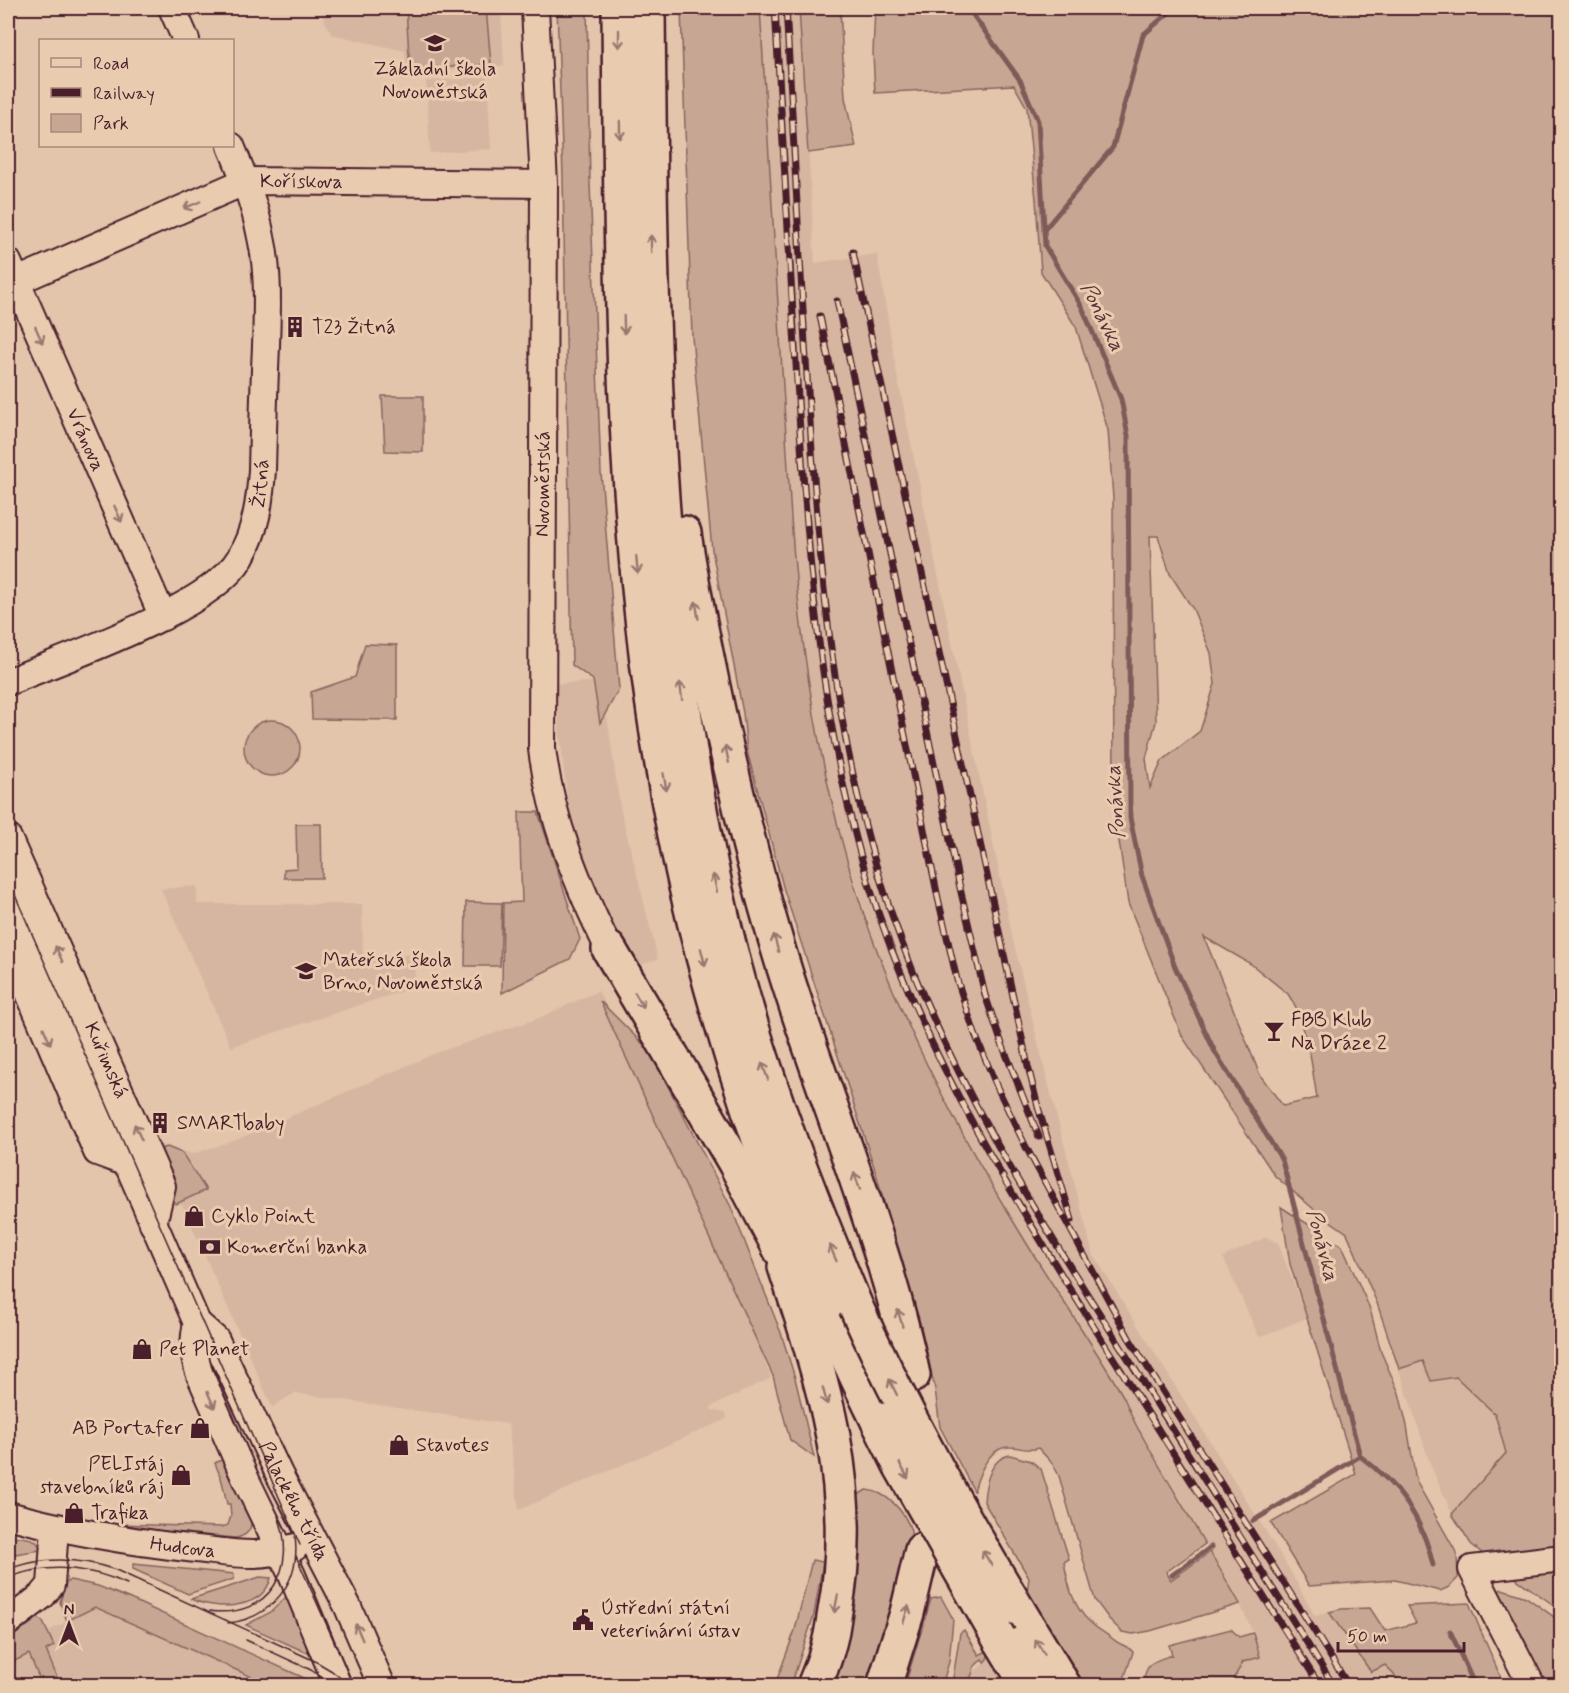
<svg xmlns="http://www.w3.org/2000/svg" width="1569" height="1693" viewBox="0 0 1569 1693" font-family="Mynerve,sans-serif">
<style>
.built{fill:#d6b6a0}
.green{fill:#c7a793;stroke:#88635f;stroke-width:1.5;fill-rule:evenodd}
.lines{fill:none;stroke-linecap:round;stroke-linejoin:round}
.stream{stroke:#805a58;stroke-width:5}
.minor-casing{stroke:#4a1f2b;stroke-width:30}
.highway-casing{stroke:#4a1f2b;stroke-width:38}
.minor{stroke:#e9ccb0;stroke-width:26}
.highway{stroke:#e9ccb0;stroke-width:33}
.tram{stroke:#4a1f2b;stroke-width:1.5}
.rail-casing{stroke:#4a1f2b;stroke-width:7}
.rail{stroke:#e9ccb0;stroke-width:4.5;stroke-dasharray:14;stroke-linecap:butt}
.highway-bridge-casing{stroke:#4a1f2b;stroke-width:38;stroke-linecap:butt}
.highway-bridge{stroke:#e9ccb0;stroke-width:33}
.oneway{stroke:#9a766e}
.labels{text-anchor:middle;dominant-baseline:central;stroke-width:6;stroke-linejoin:round;paint-order:stroke}
.poi-label{font-size:20px;fill:#4a1f2b;stroke:#e9ccb0;text-anchor:start}
.street-label{font-size:20px;fill:#4a1f2b;stroke:#e9ccb0}
.water-label{font-size:21px;font-style:italic;fill:#5c333a;stroke:#e9ccb0}
</style>
<rect width="100%" height="100%" fill="#e3c5ab"/>
<filter id="ink" filterUnits="userSpaceOnUse"><feTurbulence type="fractalNoise" baseFrequency=".0167" numOctaves="2"/><feDisplacementMap in="SourceGraphic" scale="12" xChannelSelector="R" yChannelSelector="G"/><feConvolveMatrix kernelMatrix="1 2 1 2 8 2 1 2 1" color-interpolation-filters="sRGB"/></filter>
<g filter="url(#ink)">
<g class="built">
<path d="M319,8H501L504,66L407,72L405,51L331,34Z"/>
<path d="M760,8H800L815,263L877,254L898,380L1013,940L1046,1075L1093,1254L1288,1567L1315,1616L1341,1609L1370,1608L1419,1685H1230L1243,1662L1260,1657L1253,1633L1240,1604L1139,1430L1124,1398L1021,1235L960,1129L903,1013L878,952L840,834L825,772L813,707L804,646L795,572L791,518Z"/>
<path d="M487,77L491,149L430,153L426,81Z"/>
<path d="M602,681L620,807L658,959L635,967L598,898L570,822L559,729L557,684Z"/>
<path d="M197,886V904H362L363,954L415,955V987L231,1047L161,889Z"/>
<path d="M598,991L660,1103L708,1211L771,1378L711,1407L712,1410L726,1413L727,1419L519,1510L508,1424L295,1393L272,1407L183,1206L173,1201L155,1143L192,1154L236,1140L436,1053L539,1018Z"/>
<path d="M1266,1237L1278,1243L1307,1318L1259,1337L1223,1257Z"/>
<path d="M1423,1361L1456,1377L1495,1414L1506,1453L1452,1514L1431,1466L1399,1369Z"/>
<path d="M95,1607L270,1685L8,1686V1652Z"/>
<path d="M989,1654L1008,1685L967,1686L973,1672L985,1663Z"/>
</g>
<g class="green">
<path d="M406,8H486L491,64L410,70Z"/>
<path d="M557,8H587L590,183L601,473L619,689L600,723L593,680L572,665L563,176Z"/>
<path d="M681,8H760L791,518C801,666 825,815 878,953C916,1051 966,1145 1021,1234C1054,1289 1091,1341 1123,1396C1129,1408 1133,1421 1140,1432C1161,1470 1184,1507 1205,1544L1166,1572L1171,1580L1210,1552L1240,1604L1150,1631L1133,1634L1122,1632L1109,1619L1095,1600L1059,1476L1053,1464L1038,1448C1029,1452 1021,1447 1010,1447C989,1446 979,1473 974,1491L940,1427L935,1389L920,1323L893,1235L876,1173L784,890L747,751L743,713L712,550L692,337Z"/>
<path d="M799,8H840L845,98L856,147L808,153Z"/>
<path d="M875,8H1561V1550L1488,1558L1471,1544L1452,1514L1506,1453L1495,1414L1456,1377L1431,1381L1423,1361L1399,1369L1377,1303L1347,1233L1316,1211L1275,1176L1182,1036L1128,903L1114,806L1113,498L1108,430L1076,327L1041,272L1036,200L1027,108L1014,85L875,93L873,53ZM1150,536H1158L1170,574L1193,609L1211,653L1215,684L1200,731L1162,761L1150,788L1146,758L1156,722ZM1204,937L1251,964L1288,994L1296,1007L1310,1054L1317,1098L1283,1106L1260,1075Z"/>
<path d="M382,396H423V452L385,451Z"/>
<path d="M365,644L397,645V720L312,719L311,692L355,677Z"/>
<circle cx="272" cy="748" r="28"/>
<path d="M519,812H538L580,939L570,959L502,993L503,903L522,902Z"/>
<path d="M296,824H321L322,878H284V869L297,868Z"/>
<path d="M466,902L502,903L500,966H465Z"/>
<path d="M600,1001L649,1050L731,1207L781,1333L795,1378L814,1457L790,1440L773,1376Z"/>
<path d="M167,1147L182,1153L206,1190L176,1204L173,1199V1189L158,1150Z"/>
<path d="M1281,1207L1342,1246L1370,1309L1381,1352L1399,1393L1407,1426L1416,1481L1457,1554L1458,1578L1449,1587L1440,1591L1395,1580L1309,1586L1271,1523L1356,1474L1290,1264Z"/>
<path d="M1010,1455L1031,1461L1041,1469L1069,1559L1064,1562C1068,1584 1072,1606 1090,1622C1097,1629 1105,1633 1113,1639C1119,1645 1127,1645 1133,1652L1122,1685H1085L1027,1591L1029,1578L984,1502C985,1485 990,1458 1010,1455Z"/>
<path d="M226,1458L230,1468L226,1470L232,1484L237,1483C244,1500 266,1533 235,1538L162,1531L116,1524L222,1527L228,1525L231,1516L230,1504H227L222,1481L215,1463Z"/>
<path d="M866,1490C886,1491 905,1511 911,1531C912,1537 909,1547 908,1553C899,1600 882,1642 865,1685L831,1686L855,1603L851,1602L855,1549L859,1548L858,1495Z"/>
<path d="M11,1536C24,1538 37,1536 41,1550L8,1555Z"/>
<path d="M812,1560L823,1562L814,1615L791,1685H775L795,1630Z"/>
<path d="M133,1564L234,1574V1579L188,1594L133,1569Z"/>
<path d="M1561,1566V1610L1505,1571Z"/>
<path d="M260,1577L271,1578C262,1611 215,1610 191,1599Z"/>
<path d="M70,1580L98,1586L128,1598L302,1677L312,1685H270L95,1607L67,1621L60,1602L66,1583Z"/>
<path d="M1502,1589L1526,1597L1561,1622V1685H1538L1496,1597L1498,1591Z"/>
<path d="M289,1594L310,1654L246,1625L271,1612Z"/>
<path d="M941,1597L953,1619L949,1662L942,1685H905L931,1599Z"/>
<path d="M1469,1603L1504,1685H1403L1385,1665L1371,1672L1329,1612L1341,1609L1370,1608L1385,1631L1416,1623L1407,1606Z"/>
<path d="M38,1618L43,1622L54,1646L46,1650L60,1685H42L29,1654L8,1664V1640Z"/>
<path d="M1231,1629L1239,1637L1253,1633L1260,1657L1243,1662L1230,1685H1143C1146,1662 1151,1662 1172,1655L1169,1645Z"/>
<path d="M964,1630L979,1655L987,1651L989,1654L985,1663L982,1659L974,1667L973,1672L967,1685H952L960,1633Z"/>
</g>
<g class="lines">
<g class="stream">
<path d="M968,8L1020,80L1038,121L1045,246L1082,307L1121,399L1128,436L1130,818L1142,876L1175,967L1215,1052L1282,1160L1360,1456C1399,1485 1422,1517 1433,1565"/>
<path d="M1044,230L1113,147L1143,35L1174,8"/>
<path d="M1253,1521L1360,1456"/>
<path d="M1172,1575L1211,1547"/>
<path d="M1450,1631L1475,1686"/>
</g>
<defs>
<g id="minor">
<path d="M172,8L186,40"/>
<path d="M535,8L544,184L542,749C551,820 578,886 609,949"/>
<path id="s1" d="M8,262L163,617"/>
<path id="s2" d="M8,285L246,181L544,184"/>
<path id="s3" d="M8,682C64,658 211,609 240,558C256,531 260,501 262,470C263,429 264,388 266,346C267,310 269,272 261,237C255,205 243,175 231,146"/>
<path id="s4" d="M8,838L162,1186L153,1224"/>
<path id="s5" d="M8,889L197,1323L216,1340L279,1474L347,1605L382,1686"/>
<path d="M8,944L97,1152L127,1163"/>
<path d="M197,1323C193,1342 193,1356 200,1375L246,1480L292,1575L338,1686"/>
<path id="s6" d="M8,1515C70,1532 132,1542 196,1549C234,1553 258,1559 295,1547"/>
<path d="M8,1622L42,1596L51,1585L55,1528"/>
<path d="M1532,1686L1472,1569L1562,1558"/>
</g>
<g id="highway">
<path d="M619,8C621,243 620,480 654,713C689,959 767,1196 877,1419"/>
<path d="M648,8C651,329 652,655 735,968C766,1085 810,1196 856,1307"/>
<path d="M684,533C694,599 708,664 722,729C742,819 764,908 793,996C834,1122 886,1245 913,1375"/>
<path d="M609,949L735,1163L781,1251"/>
<path d="M785,1267C823,1380 858,1489 835,1611C833,1623 832,1635 828,1647C825,1660 819,1673 814,1686"/>
<path d="M1017,1608L1064,1686"/>
<path d="M999,1638L1028,1686"/>
<path d="M884,1686L907,1613L922,1550"/>
</g>
</defs>
<use href="#minor" class="minor-casing"/>
<use href="#highway" class="highway-casing"/>
<use href="#minor" class="minor"/>
<use href="#highway" class="highway"/>
<g class="tram">
<path d="M8,879L300,1545"/>
<path d="M296,1556L354,1686"/>
<path d="M8,1569C44,1556 79,1557 116,1570L315,1661L332,1671L350,1686"/>
<path d="M16,1575C53,1563 92,1568 127,1584"/>
<path d="M210,1611C270,1619 298,1568 278,1516"/>
<path d="M228,1623C273,1618 301,1581 295,1537"/>
<path d="M246,1640L311,1670L335,1686"/>
</g>
<defs>
<g id="rail">
<path d="M775,8C783,143 790,279 799,415C810,585 824,753 879,915C931,1065 1014,1199 1097,1332C1171,1450 1245,1568 1320,1686"/>
<path d="M786,8C794,140 800,273 809,406C820,579 835,751 892,915C947,1076 1040,1220 1131,1363C1199,1470 1266,1578 1334,1686"/>
<path d="M853,252L1028,1066L1038,1107L1072,1220"/>
<path d="M837,301L960,888L985,995L1002,1044L1039,1137"/>
<path d="M820,316L938,898L957,980L975,1034L997,1087L1026,1147L1129,1338L1349,1686"/>
</g>
</defs>
<use href="#rail" class="rail-casing"/>
<use href="#rail" class="rail"/>
<defs>
<g id="highway-bridge">
<path d="M856,1307C903,1411 958,1510 1017,1608"/>
<path d="M877,1419L900,1465L999,1638"/>
</g>
</defs>
<use href="#highway-bridge" class="highway-bridge-casing"/>
<use href="#highway-bridge" class="highway-bridge"/>
</g>
<defs><path id="oneway-shaft" d="M-6 0H5M1.5-3L5.5 0L1.5 3" fill="none" stroke-width="1.6" stroke-linecap="round" stroke-linejoin="round" transform="scale(1.5)"/></defs>
<g class="oneway">
<use href="#oneway-shaft" transform="translate(619 39) rotate(90)"/>
<use href="#oneway-shaft" transform="translate(620 130) rotate(89)"/>
<use href="#oneway-shaft" transform="translate(192 205) rotate(157)"/>
<use href="#oneway-shaft" transform="translate(651 244) rotate(-91)"/>
<use href="#oneway-shaft" transform="translate(624 325) rotate(88)"/>
<use href="#oneway-shaft" transform="translate(39 335) rotate(66)"/>
<use href="#oneway-shaft" transform="translate(118 514) rotate(66)"/>
<use href="#oneway-shaft" transform="translate(637 565) rotate(85)"/>
<use href="#oneway-shaft" transform="translate(697 610) rotate(-99)"/>
<use href="#oneway-shaft" transform="translate(681 691) rotate(-97)"/>
<use href="#oneway-shaft" transform="translate(727 754) rotate(-102)"/>
<use href="#oneway-shaft" transform="translate(665 782) rotate(80)"/>
<use href="#oneway-shaft" transform="translate(715 883) rotate(-102)"/>
<use href="#oneway-shaft" transform="translate(776 943) rotate(-105)"/>
<use href="#oneway-shaft" transform="translate(59 954) rotate(-114)"/>
<use href="#oneway-shaft" transform="translate(703 957) rotate(76)"/>
<use href="#oneway-shaft" transform="translate(639 1000) rotate(60)"/>
<use href="#oneway-shaft" transform="translate(47 1036) rotate(67)"/>
<use href="#oneway-shaft" transform="translate(765 1071) rotate(-109)"/>
<use href="#oneway-shaft" transform="translate(138 1132) rotate(-114)"/>
<use href="#oneway-shaft" transform="translate(857 1181) rotate(-109)"/>
<use href="#oneway-shaft" transform="translate(833 1253) rotate(-113)"/>
<use href="#oneway-shaft" transform="translate(900 1318) rotate(-106)"/>
<use href="#oneway-shaft" transform="translate(893 1387) rotate(-116)"/>
<use href="#oneway-shaft" transform="translate(825 1396) rotate(75)"/>
<use href="#oneway-shaft" transform="translate(211 1400) rotate(66)"/>
<use href="#oneway-shaft" transform="translate(904 1471) rotate(61)"/>
<use href="#oneway-shaft" transform="translate(987 1558) rotate(-121)"/>
<use href="#oneway-shaft" transform="translate(836 1604) rotate(101)"/>
<use href="#oneway-shaft" transform="translate(906 1614) rotate(-73)"/>
<use href="#oneway-shaft" transform="translate(359 1632) rotate(-113)"/>
<use href="#oneway-shaft" transform="translate(1040 1647) rotate(-121)"/>
</g>
</g>
<defs>
<symbol id="school-bare" viewBox="-9 -9 18 18"><path d="M0-5L7-2L0 1L-7-2ZM-4 1L0 2.5L4 1V4Q0 6-4 4Z" fill="#4a1f2b" stroke="#e9ccb0" stroke-width="2.5" paint-order="stroke"/></symbol>
<symbol id="building-bare" viewBox="-9 -9 18 18"><path d="M-4-6H4V6H1V3H-1V6H-4ZM-2.5-4.3h1.7v1.8h-1.7ZM.8-4.3h1.7v1.8H.8ZM-2.5-1h1.7V.8h-1.7ZM.8-1h1.7V.8H.8Z" fill="#4a1f2b" stroke="#e9ccb0" stroke-width="2.5" paint-order="stroke"/></symbol>
<symbol id="bar-bare" viewBox="-9 -9 18 18"><path d="M-6-5H6L.8 .8V4.5H3.5V6h-7V4.5H-.8V.8Z" fill="#4a1f2b" stroke="#e9ccb0" stroke-width="2.5" paint-order="stroke"/></symbol>
<symbol id="shop-bare" viewBox="-9 -9 18 18"><path d="M-5-2.5h2.3a2.7 3.5 0 0 1 5.4 0H5L5.5 6h-11ZM-1.5-2.5h3a1.5 2.3 0 0 0-3 0Z" fill="#4a1f2b" stroke="#e9ccb0" stroke-width="2.5" paint-order="stroke"/></symbol>
<symbol id="bank-bare" viewBox="-9 -9 18 18"><path d="M-6-4H6V4H-6ZM0-2.3a2.3 2.3 0 1 0 0 4.6a2.3 2.3 0 1 0 0-4.6Z" fill="#4a1f2b" stroke="#e9ccb0" stroke-width="2.5" paint-order="stroke"/></symbol>
<symbol id="civic-bare" viewBox="-9 -9 18 18"><path d="M-.6-6.5H3V-4.5H.6V-3L4-1V1h2V6H-6V1h2V-1L-.6-3ZM-1.2 2.5V6h2.4V2.5Z" fill="#4a1f2b" stroke="#e9ccb0" stroke-width="2.5" paint-order="stroke"/></symbol>
</defs>
<g fill-rule="evenodd">
<use href="#school-bare" x="420" y="28" width="30" height="30"/>
<use href="#building-bare" x="280" y="312" width="30" height="30"/>
<use href="#school-bare" x="291" y="956" width="30" height="30"/>
<use href="#bar-bare" x="1259" y="1016" width="30" height="30"/>
<use href="#building-bare" x="145" y="1108" width="30" height="30"/>
<use href="#shop-bare" x="179" y="1201" width="30" height="30"/>
<use href="#bank-bare" x="195" y="1232" width="30" height="30"/>
<use href="#shop-bare" x="127" y="1334" width="30" height="30"/>
<use href="#shop-bare" x="185" y="1413" width="30" height="30"/>
<use href="#shop-bare" x="384" y="1430" width="30" height="30"/>
<use href="#shop-bare" x="166" y="1460" width="30" height="30"/>
<use href="#shop-bare" x="59" y="1498" width="30" height="30"/>
<use href="#civic-bare" x="568" y="1605" width="30" height="30"/>
</g>
<g class="labels">
<g class="poi-label">
<text x="435" y="69" text-anchor="middle">Základní škola<tspan x="435" dy="23">Novoměstská</tspan></text>
<text x="312" y="327">T23 Žitná</text>
<text x="323" y="960">Mateřská škola<tspan x="323" dy="23">Brno, Novoměstská</tspan></text>
<text x="1291" y="1020">FBB Klub<tspan x="1291" dy="23">Na Dráze 2</tspan></text>
<text x="177" y="1123">SMARTbaby</text>
<text x="211" y="1216">Cyklo Point</text>
<text x="227" y="1247">Komerční banka</text>
<text x="159" y="1349">Pet Planet</text>
<text x="183" y="1428" text-anchor="end">AB Portafer</text>
<text x="416" y="1445">Stavotes</text>
<text x="164" y="1464" text-anchor="end">PELIstáj<tspan x="164" dy="23">stavebníků ráj</tspan></text>
<text x="91" y="1513">Trafika</text>
<text x="600" y="1608">Ústřední státní<tspan x="600" dy="23">veterinární ústav</tspan></text>
</g>
<g class="street-label">
<text stroke="none"><textPath href="#s2" startOffset="315">Kořískova</textPath></text>
<text stroke="none"><textPath href="#s1" startOffset="194">Vránova</textPath></text>
<text stroke="none"><textPath href="#s3" startOffset="344">Žitná</textPath></text>
<text transform="translate(543 484) rotate(-90)">Novoměstská</text>
<text stroke="none"><textPath href="#s4" startOffset="243">Kuřimská</textPath></text>
<text stroke="none"><textPath href="#s5" startOffset="678">Palackého třída</textPath></text>
<text stroke="none"><textPath href="#s6" startOffset="178">Hudcova</textPath></text>
</g>
<g class="water-label">
<text transform="translate(1102 317) rotate(64)">Ponávka</text>
<text transform="translate(1116 802) rotate(-94)">Ponávka</text>
<text transform="translate(1322 1245) rotate(75)">Ponávka</text>
</g>
</g>
<rect width="1569" height="1693" fill="none" stroke="#e9ccb0" stroke-width="30"/>
<rect x="15" y="15" width="1539" height="1663" fill="none" stroke="#4a1f2b" stroke-width="2" filter="url(#ink)"/>
<rect x="39" y="39" width="195" height="108" fill="#e9ccb0" stroke="#a9877b" stroke-width="1.5"/>
<rect x="51" y="58" width="30" height="9" fill="#e9ccb0" stroke="#a9877b" stroke-width="1.5"/>
<text x="93" y="69" font-size="18" fill="#4a1f2b">Road</text>
<rect x="51" y="88" width="30" height="9" fill="#4a1f2b" stroke="#a9877b" stroke-width="1.5"/>
<text x="93" y="99" font-size="18" fill="#4a1f2b">Railway</text>
<rect x="51" y="114" width="30" height="18" fill="#c7a793" stroke="#a9877b" stroke-width="1.5"/>
<text x="93" y="129" font-size="18" fill="#4a1f2b">Park</text>
<g transform="translate(69 1624)" stroke="#e9ccb0" stroke-width="4.5" paint-order="stroke">
<path d="M0-4.5L10 22L0 15L-10 22Z" fill="#4a1f2b"/>
<text y="-9" font-size="16" font-weight="bold" text-anchor="middle" fill="#4a1f2b">N</text>
</g>
<path d="M1338 1642v9h126v-9" fill="none" stroke="#4a1f2b" stroke-width="3"/>
<text x="1347" y="1642" font-size="18" fill="#4a1f2b" stroke="#e9ccb0" stroke-width="4.5" paint-order="stroke">50 m</text>
</svg>
